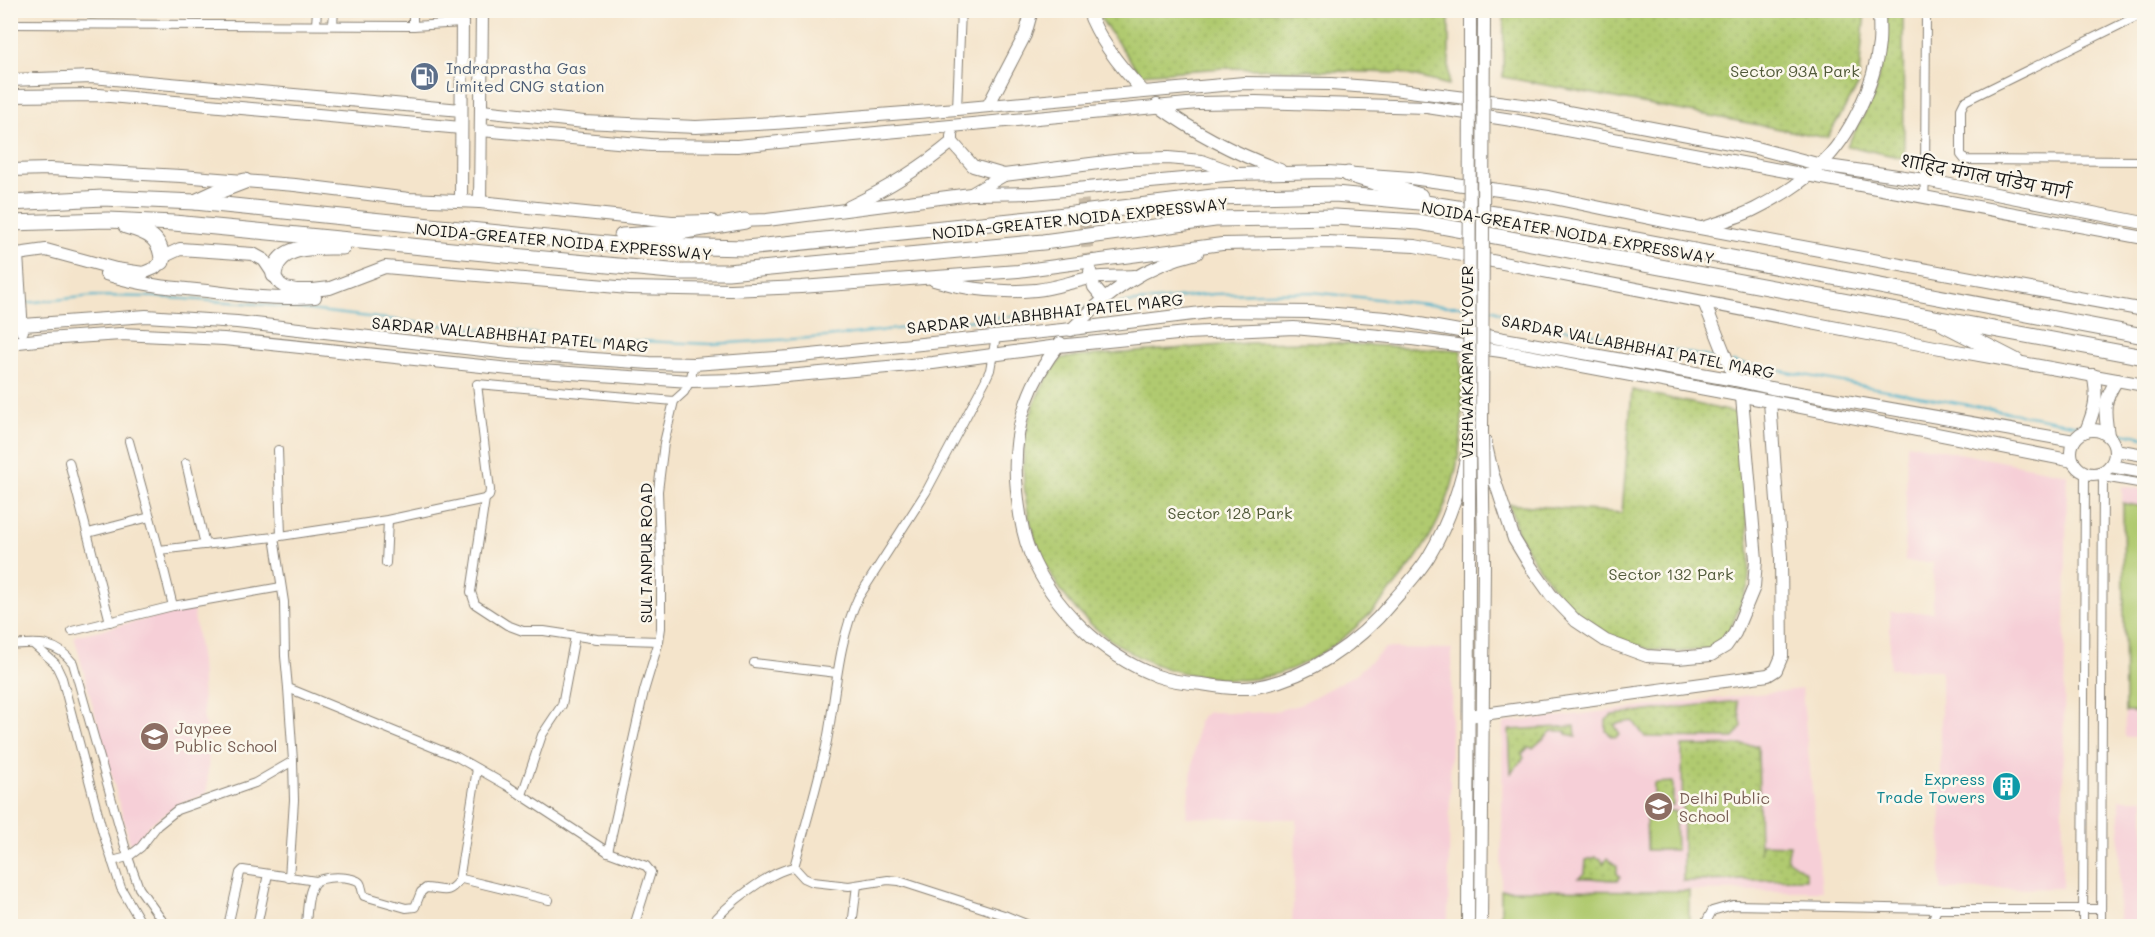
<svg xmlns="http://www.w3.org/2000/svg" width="2155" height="937" viewBox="0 0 2155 937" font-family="Mali,'Playpen Sans Deva',sans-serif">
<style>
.built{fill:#f6cfd7}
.grass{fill:#b0ca70;stroke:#667346;stroke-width:1.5}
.park{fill:url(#park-dots);stroke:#667346;stroke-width:1.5}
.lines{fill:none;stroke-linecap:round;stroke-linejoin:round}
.stream{stroke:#4cb2cb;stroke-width:2}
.secondary-tunnel{stroke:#c9bca8;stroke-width:12;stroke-dasharray:12 6;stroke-linecap:butt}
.street-casing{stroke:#888074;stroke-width:10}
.secondary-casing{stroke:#888074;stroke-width:14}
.highway-casing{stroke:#888074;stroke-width:17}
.street{stroke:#fff;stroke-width:8}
.secondary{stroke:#fff;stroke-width:12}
.highway{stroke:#fff;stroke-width:15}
.secondary-bridge-casing{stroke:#888074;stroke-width:14;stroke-linecap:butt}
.secondary-bridge{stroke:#fff;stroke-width:12}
.labels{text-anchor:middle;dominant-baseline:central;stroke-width:5;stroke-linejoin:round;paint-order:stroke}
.service-label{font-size:16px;fill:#4e5e75;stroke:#fbf7ec;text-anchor:start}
.park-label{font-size:16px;fill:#505939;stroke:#fbf7ec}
.street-label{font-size:16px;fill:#1c1c1c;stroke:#fbf7ec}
.education-label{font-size:16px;fill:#785e54;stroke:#fbf7ec;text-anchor:start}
.culture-label{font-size:16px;fill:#0d838f;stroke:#fbf7ec;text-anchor:end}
</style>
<defs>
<pattern id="park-dots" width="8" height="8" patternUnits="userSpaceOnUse" patternTransform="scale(1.5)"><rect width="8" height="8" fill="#b0ca70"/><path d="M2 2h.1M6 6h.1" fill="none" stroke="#97ad60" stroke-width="1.8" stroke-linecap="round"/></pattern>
</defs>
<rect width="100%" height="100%" fill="#fbf7ec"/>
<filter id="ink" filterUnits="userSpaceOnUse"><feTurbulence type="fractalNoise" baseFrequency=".0167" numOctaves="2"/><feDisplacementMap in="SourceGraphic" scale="12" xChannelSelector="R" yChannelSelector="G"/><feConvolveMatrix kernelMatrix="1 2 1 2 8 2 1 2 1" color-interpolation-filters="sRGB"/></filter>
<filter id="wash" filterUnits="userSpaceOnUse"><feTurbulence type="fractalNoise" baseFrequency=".008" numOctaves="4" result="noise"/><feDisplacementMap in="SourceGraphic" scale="24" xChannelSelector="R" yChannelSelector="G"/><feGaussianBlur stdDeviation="1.35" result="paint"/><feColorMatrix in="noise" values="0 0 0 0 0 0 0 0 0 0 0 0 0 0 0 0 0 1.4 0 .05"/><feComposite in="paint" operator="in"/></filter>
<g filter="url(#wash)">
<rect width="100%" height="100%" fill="#f4e4cb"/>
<g class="built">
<path d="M1907,443L2067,474L2062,888L1941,890V670L1890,669V612H1933V562H1905Z"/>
<path d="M2122,486L2144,490V737H2125Z"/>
<path d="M193,608L201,662L204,724H206L209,749L207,794L179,804L150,824L135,846L131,847L74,636Z"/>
<path d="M1385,648L1452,649L1448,926H1292L1297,819L1186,817L1198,722L1202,716L1209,712L1251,713L1275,711L1299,705L1356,674Z"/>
<path d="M1802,689L1822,891L1501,890L1503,723Z"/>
<path d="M2120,799H2144V926H2119Z"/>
</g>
<g class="grass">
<path d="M2123,503L2144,507V713L2125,712Z"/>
<path d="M1675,811L1676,850H1647L1646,812Z"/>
<path d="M1501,890L1689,891V926H1501Z"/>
</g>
<g class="park">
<path d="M210,11V13L91,14V10Z"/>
<path d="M1097,11H1449V85L1400,73L1224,68L1140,74L1098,15Z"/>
<path d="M1504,11H1865L1858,86L1827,138L1503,77Z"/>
<path d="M1888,11H1903L1904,158L1847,146L1876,92Z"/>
<path d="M1309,342L1461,350C1463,396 1465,441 1452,485C1439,527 1421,554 1394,587C1359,630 1310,672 1253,679C1238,681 1223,679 1208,677C1167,672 1142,662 1108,638C1060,604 1032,551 1025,494C1019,442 1028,398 1062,358L1247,343Z"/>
<path d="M1632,390L1738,413L1750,560L1748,586L1730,630L1722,641L1709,649L1678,652L1648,649L1609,636L1580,617L1556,591L1536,564L1519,536L1509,504L1622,513Z"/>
<path d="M1737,701L1742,726L1734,738L1645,737L1633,721L1614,724L1620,734L1616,737L1611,736L1606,731V720L1612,715Z"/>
<path d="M1575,726L1576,736L1567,734L1566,731H1552L1533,748L1529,747L1522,754L1524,758L1511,773L1509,730Z"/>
<path d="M1758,745L1760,854L1761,844L1790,845L1787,859L1806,872V879L1683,881L1682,746Z"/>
<path d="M1673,782V806H1654V783Z"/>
<path d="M1596,857L1601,859L1603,864L1607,858L1617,866V873L1620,877L1619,880C1605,881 1594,877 1579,878L1585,872L1586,860Z"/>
</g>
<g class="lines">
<g class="stream">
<path d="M25,303L93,296L154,297L257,304L456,327L593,339L711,344L826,337L1089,307"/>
<path d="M1107,305L1214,294L1311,292L1445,306H1466"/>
<path d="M1486,309L1494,310L1512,318L1723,360"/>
<path d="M1732,362L2084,426"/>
<path d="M2113,431L2144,437"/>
</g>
</g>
</g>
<g filter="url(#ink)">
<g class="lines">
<path class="secondary-tunnel" d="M1081,182L1089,267"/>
<defs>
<g id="street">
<path d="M413,10V26"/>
<path d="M2144,13L1965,101L1961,109V155L1965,160L2144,161"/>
<path d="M10,24L413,26L462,23"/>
<path d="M316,25L317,10"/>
<path d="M333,25L334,10"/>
<path d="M957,109L961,10"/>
<path d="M1924,197L1925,180L1926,10"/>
<path d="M129,441L159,550"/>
<path d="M278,450L281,535"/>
<path d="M69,462L110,622"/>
<path d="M186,463L205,545"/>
<path d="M2103,477L2144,484"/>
<path d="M485,499L471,592L475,604L507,625L523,631H544L597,639L659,641"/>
<path d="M88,533L150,517"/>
<path d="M386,563L388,520"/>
<path d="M173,606L159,550L274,537"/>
<path d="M72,631L173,606L281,587"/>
<path d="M33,644L55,663L62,678L103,833L121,888L143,926"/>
<path d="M10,645C37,643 55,640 73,663L128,857L139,888L166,926"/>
<path d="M754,663L837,673"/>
<path d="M522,795L542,735L562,705L575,636"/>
<path d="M608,852L644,691L659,641L661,628V577L658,491L664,443L674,401L684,392L690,381L694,364"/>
<path d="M112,861L128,857L141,847L157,826L177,810L255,783L293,761L288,688"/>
<path d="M794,867C805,827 817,787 826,746C836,697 837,644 858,598L926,492L985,381L990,370L996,336"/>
<path d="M794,867L804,878L813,882L849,886L888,880L899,881L1004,915L1031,926"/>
<path d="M289,878L294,800L293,761"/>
<path d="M459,880L477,769"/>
<path d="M228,926L240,873L243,870L316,881"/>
<path d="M257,926L268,874"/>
<path d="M306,926C307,914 307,896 313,885C319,874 356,876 360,883C362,886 362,892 364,896L406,908L415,907L421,892L426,888C444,889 447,896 459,880L462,879L549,900"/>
<path d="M634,926L651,872L646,866L608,852L506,785L457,757L288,688L285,656L284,602L274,537L387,520L485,499L489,496L490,490L477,384L674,401"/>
<path d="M710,926C726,905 768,872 794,867"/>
<path d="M852,926L857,885"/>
<path d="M1704,926L1712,911L1733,905L1937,909H2101"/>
<path d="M1930,926L1937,909"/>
<path d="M2083,926L2085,472"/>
<path d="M2101,926L2103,471"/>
</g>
<g id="secondary">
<path d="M1088,10C1099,41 1121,68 1143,91"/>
<path d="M10,80L92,77L461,110"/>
<path d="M10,96L99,95L461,128"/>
<path d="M989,104L1025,35L1032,10"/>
<path d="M1157,105C1195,133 1236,154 1280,170"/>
<path d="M482,111L584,122L696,127L775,123L957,109L1244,83L1331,84L1393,89L1547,108L1756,148L1821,165L1925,180L2144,223"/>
<path d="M481,130L651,145L737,146L1198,103L1256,102L1427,107L1512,120L2144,238"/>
<path d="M952,136V142L973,166L1004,175"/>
<path d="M10,170L50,169L181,176L295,185L409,199L480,202L672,222L712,221"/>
<path d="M973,193L1004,175L1130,159L1168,158L1202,161L1232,172"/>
<path d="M461,201L462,10"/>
<path d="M480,202L482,10"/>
<path d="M849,207C886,189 920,169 952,142"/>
<path d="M738,221L767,220L971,194L1033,193L1236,174L1328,172L1411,178L1549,197L1673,223L2144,310"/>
<path d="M1703,228C1721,222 1739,217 1755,209C1778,197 1801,184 1820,165C1850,137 1875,84 1879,43C1880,32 1879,21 1879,10"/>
<path d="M10,255L46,250L116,269L143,273L155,268L167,255L180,249L253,254L264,260L280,284L286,288L296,290H313L330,288L385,267L629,288L730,290L801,287L1018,271L1222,244L1326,242L1415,246L1935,347L2144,385"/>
<path d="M17,255L22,331"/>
<path d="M1090,271L1094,287L1104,299"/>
<path d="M106,274C139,285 173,288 207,291C243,296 279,300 315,297"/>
<path d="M934,280C967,290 1002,293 1036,290C1055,288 1073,281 1091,278C1105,276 1120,277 1134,276"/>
<path d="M1704,302L1735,380"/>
<path d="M10,326L146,316L237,322L509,353L650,363L694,364L790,357L1072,329L1217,311L1311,312L1386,318L1735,380L1771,388L2074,441"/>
<path d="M1071,330C1110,291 1143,266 1197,253"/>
<path d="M10,343L46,339L121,334L224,339L510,369L690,381L740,380L933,363L1058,346L1187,333L1294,328L1412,339L1501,351L1770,401L2073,461"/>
<path d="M1060,343C1025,386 1011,437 1017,491C1019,512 1022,533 1030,553C1052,607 1103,656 1157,676C1171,681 1188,683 1202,684C1219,687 1239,690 1256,687C1309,677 1358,644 1392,602C1404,588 1419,573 1429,556C1448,525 1459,491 1467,455"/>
<circle cx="2093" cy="452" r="22"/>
<path d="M2086,431C2094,411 2099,397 2093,375"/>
<path d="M2108,435C2104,410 2103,401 2117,380"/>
<path d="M1485,441L1492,472L1514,539L1531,567L1551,595L1576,621L1606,641L1647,656L1678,658L1711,655L1726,646L1735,633L1754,587L1756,560L1742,397"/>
<path d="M2115,450L2144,455"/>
<path d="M2110,466L2144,472"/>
<path d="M1469,716L1768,675L1776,670L1782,656L1781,557L1770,401"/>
<path d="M1468,926L1469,564"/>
<path d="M1481,926L1484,563"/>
</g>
<g id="highway">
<path d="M1348,174L1420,196"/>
<path d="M195,202L219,191L245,181"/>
<path d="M10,203L103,198L195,202L616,245L746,248L1040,218L1213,197L1335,194L1419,202L1520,218L2144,336"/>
<path d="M10,223L108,220L174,223L680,272H728L1043,242L1215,219L1335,217L1419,222L2144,357"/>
<path d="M126,226C148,232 162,238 162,262"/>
<path d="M622,236L673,233L745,221"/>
<path d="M274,275C277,243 319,247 343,247"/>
<path d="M1944,324L2016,361"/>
</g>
</defs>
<use href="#street" class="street-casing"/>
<use href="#secondary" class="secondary-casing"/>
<use href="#highway" class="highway-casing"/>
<use href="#street" class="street"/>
<use href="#secondary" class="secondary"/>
<use href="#highway" class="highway"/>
<defs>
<g id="secondary-bridge">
<path d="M1484,563L1482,431L1484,10"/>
<path d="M1469,564L1470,10"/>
</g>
</defs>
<use href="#secondary-bridge" class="secondary-bridge-casing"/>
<use href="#secondary-bridge" class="secondary-bridge"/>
</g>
</g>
<defs>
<symbol id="fuel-disc" viewBox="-11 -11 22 22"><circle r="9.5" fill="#5c6f8a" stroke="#fbf7ec"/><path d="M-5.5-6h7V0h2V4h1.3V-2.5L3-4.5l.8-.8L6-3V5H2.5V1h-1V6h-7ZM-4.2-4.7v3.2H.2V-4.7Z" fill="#fff"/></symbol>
<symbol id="school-disc" viewBox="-11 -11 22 22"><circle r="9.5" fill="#8d6e63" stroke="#fbf7ec"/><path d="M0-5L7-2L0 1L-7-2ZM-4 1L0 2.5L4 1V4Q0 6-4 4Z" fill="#fff"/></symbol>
<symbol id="building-disc" viewBox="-11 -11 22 22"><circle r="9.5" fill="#0f9aa8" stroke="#fbf7ec"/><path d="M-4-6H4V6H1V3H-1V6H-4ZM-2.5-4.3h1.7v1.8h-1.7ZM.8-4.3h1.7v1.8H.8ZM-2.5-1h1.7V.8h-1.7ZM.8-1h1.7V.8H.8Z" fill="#fff"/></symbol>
</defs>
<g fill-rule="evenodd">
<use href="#fuel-disc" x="408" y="60" width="33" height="33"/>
<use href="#school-disc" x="138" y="720" width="33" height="33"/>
<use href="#building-disc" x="1990" y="770" width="33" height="33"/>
<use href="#school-disc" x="1642" y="790" width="33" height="33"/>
</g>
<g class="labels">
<g class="service-label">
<text x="446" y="67">Indraprastha Gas<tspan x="446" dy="18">Limited CNG station</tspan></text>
</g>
<g class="park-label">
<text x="1795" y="70">Sector 93A Park</text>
<text x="1230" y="512">Sector 128 Park</text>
<text x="1671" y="573">Sector 132 Park</text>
</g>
<g class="street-label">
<text transform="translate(1986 176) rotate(11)">शाहिद मंगल पांडेय मार्ग</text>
<text transform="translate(1080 218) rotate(-6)">NOIDA-GREATER NOIDA EXPRESSWAY</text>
<text transform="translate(1568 232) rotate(10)">NOIDA-GREATER NOIDA EXPRESSWAY</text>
<text transform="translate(564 241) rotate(5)">NOIDA-GREATER NOIDA EXPRESSWAY</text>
<text transform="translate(1045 313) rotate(-6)">SARDAR VALLABHBHAI PATEL MARG</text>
<text transform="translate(510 334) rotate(5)">SARDAR VALLABHBHAI PATEL MARG</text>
<text transform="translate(1638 346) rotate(11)">SARDAR VALLABHBHAI PATEL MARG</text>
<text transform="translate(1466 362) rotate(-90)">VISHWAKARMA FLYOVER</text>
<text transform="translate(645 553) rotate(-90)">SULTANPUR ROAD</text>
</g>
<g class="education-label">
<text x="175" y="727">Jaypee<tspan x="175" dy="18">Public School</tspan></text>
<text x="1679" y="797">Delhi Public<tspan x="1679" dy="18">School</tspan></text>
</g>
<g class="culture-label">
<text x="1985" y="778">Express<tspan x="1985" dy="18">Trade Towers</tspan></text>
</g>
</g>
<rect width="2155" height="937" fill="none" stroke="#fbf7ec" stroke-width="36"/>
</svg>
